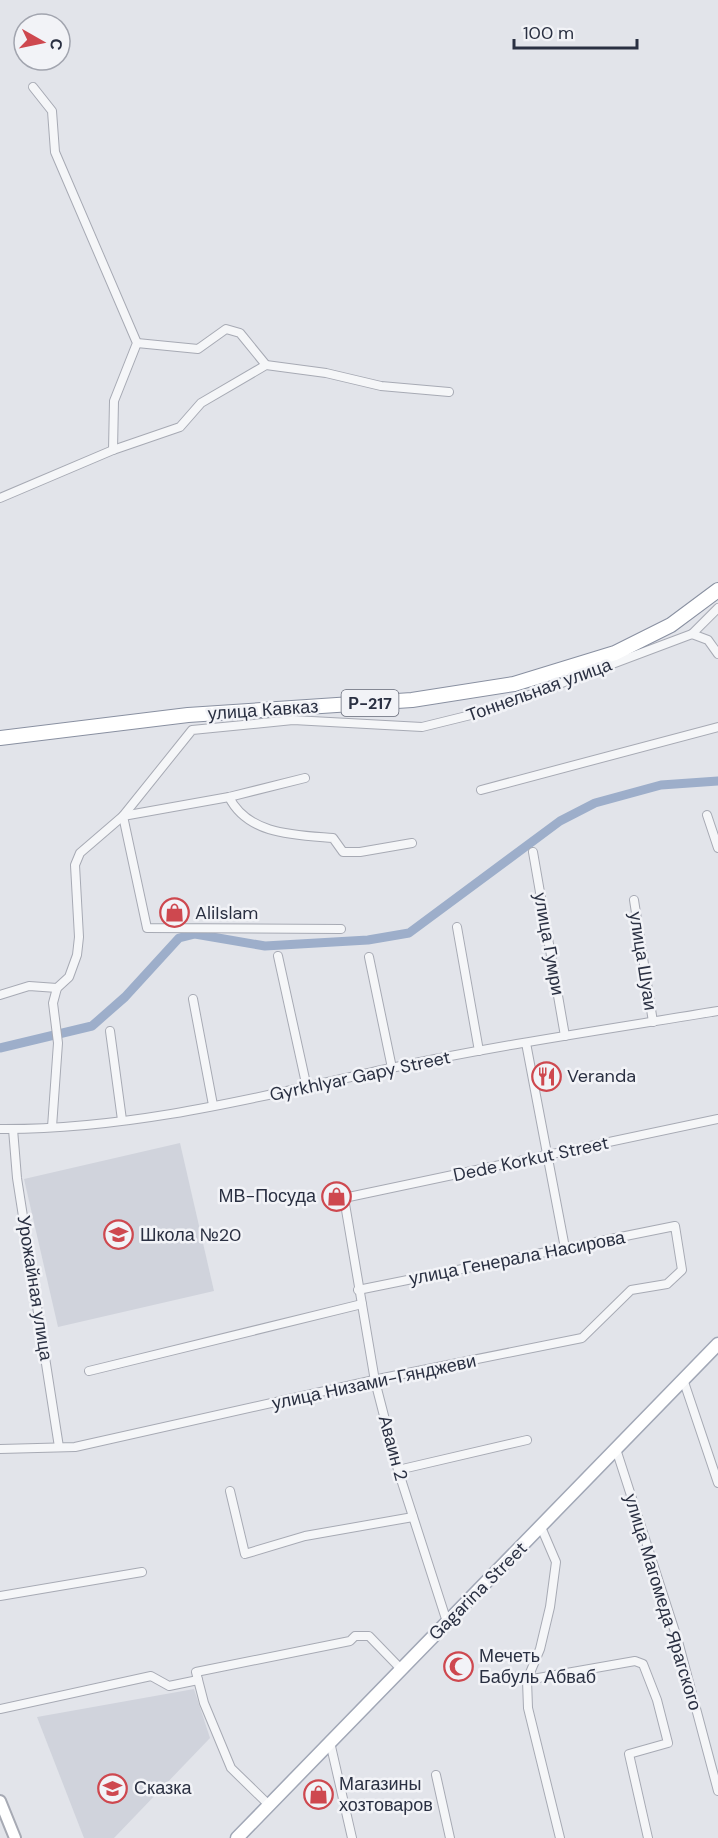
<svg xmlns="http://www.w3.org/2000/svg" width="718" height="1838" viewBox="0 0 718 1838" font-family="'DM Sans',sans-serif">
<style>
.built{fill:#d0d3dc}
.lines{fill:none;stroke-linecap:round;stroke-linejoin:round}
.canal{stroke:#9daeca;stroke-width:9}
.street-casing{stroke:#a7aab4;stroke-width:10}
.secondary-casing{stroke:#a7aab4;stroke-width:14}
.primary-casing{stroke:#a1a7b6;stroke-width:15}
.highway-casing{stroke:#8990a1;stroke-width:16}
.street{stroke:#f5f6f8;stroke-width:8}
.secondary{stroke:#fff;stroke-width:10}
.primary{stroke:#fff;stroke-width:12}
.highway{stroke:#fff;stroke-width:14}
.labels{text-anchor:middle;dominant-baseline:central;stroke-width:5;stroke-linejoin:round;paint-order:stroke}
.shield{fill:#f2f3f7;stroke:#666a78;stroke-width:1.5}
.shield-label{font-size:16px;font-weight:bold;fill:#2a3042}
.street-label{font-size:18px;fill:#2a3042;stroke:#f2f3f7}
.poi-label{font-size:18px;fill:#2a3042;stroke:#f2f3f7;text-anchor:start}
</style>
<rect width="100%" height="100%" fill="#e2e4ea"/>
<g class="built">
<path d="M180,1143L214,1291L58,1327L24,1179Z"/>
<path d="M194,1689L210,1738L114,1838H84L37,1717Z"/>
</g>
<g class="lines">
<path class="canal" d="M0,1048L92,1026L125,997L179,938L195,934L265,946L368,940L409,933L560,821L595,803L661,785L718,781"/>
<defs>
<g id="street">
<path d="M33,87L52,111L55,152L137,343L114,401L113,450"/>
<path d="M137,343L198,349L226,329L240,333L266,365"/>
<path d="M0,498L113,450L180,427L201,403L266,365L326,373L381,386L449,392"/>
<path d="M692,634L718,608"/>
<path d="M481,790L718,727"/>
<path d="M229,797C248,835 295,835 333,838L343,852H360L412,843"/>
<path d="M707,815L718,848"/>
<path d="M533,852L565,1036"/>
<path d="M634,900L653,1022"/>
<path d="M457,927L479,1051"/>
<path d="M341,929L147,928L123,816L192,730L293,720L422,727L487,711L692,634L708,640L718,654"/>
<path d="M278,956L307,1088"/>
<path d="M369,957L392,1068"/>
<path d="M0,995L29,986L57,988"/>
<path d="M193,999L213,1105"/>
<path d="M110,1031L122,1120"/>
<path d="M526,1043L565,1248"/>
<path d="M52,1127L58,1043L53,1003L57,988L69,977L77,955L79,937L75,865L80,853L123,816L229,797L305,778"/>
<path d="M0,1129C132,1130 263,1096 391,1068C499,1045 609,1029 718,1011"/>
<path d="M13,1129L17,1178L59,1447"/>
<path d="M89,1371L362,1304"/>
<path d="M683,1379L718,1483"/>
<path d="M0,1449L75,1447L383,1378L582,1338L631,1290L667,1284L682,1270L675,1226L358,1290"/>
<path d="M616,1449L678,1641L718,1791"/>
<path d="M398,1470L527,1440"/>
<path d="M230,1491L245,1554L305,1536L413,1517"/>
<path d="M541,1527L556,1562L550,1607L540,1649L527,1680L528,1708L560,1838"/>
<path d="M0,1596L142,1572"/>
<path d="M447,1622L398,1470L375,1381L344,1198L718,1119"/>
<path d="M527,1680L635,1661L643,1664L657,1700L668,1743L629,1754L648,1838"/>
<path d="M0,1709L151,1676L169,1686L198,1680"/>
<path d="M330,1742L352,1838"/>
<path d="M436,1775L450,1838"/>
<path d="M269,1805L231,1768L204,1703L196,1672L350,1641L355,1636H369L401,1669"/>
</g>
<path id="secondary" d="M0,1801L15,1838"/>
<path id="primary" d="M237,1838L718,1344"/>
<path id="highway" d="M0,738L188,715L412,700L514,684L615,653L671,625L718,590"/>
</defs>
<use href="#street" class="street-casing"/>
<use href="#secondary" class="secondary-casing"/>
<use href="#primary" class="primary-casing"/>
<use href="#highway" class="highway-casing"/>
<use href="#street" class="street"/>
<use href="#secondary" class="secondary"/>
<use href="#primary" class="primary"/>
<use href="#highway" class="highway"/>
</g>
<defs>
<symbol id="shop-ring" viewBox="-11 -11 22 22"><circle r="9.5" fill="#f2f3f7" stroke="#ce484f" stroke-width="1.5"/><path d="M-5-2.5h2.3a2.7 3.5 0 0 1 5.4 0H5L5.5 6h-11ZM-1.5-2.5h3a1.5 2.3 0 0 0-3 0Z" fill="#ce484f"/></symbol>
<symbol id="restaurant-ring" viewBox="-11 -11 22 22"><circle r="9.5" fill="#f2f3f7" stroke="#ce484f" stroke-width="1.5"/><path d="M-5-6h1v4h1v-4h1v4h1v-4h1v5L-1.5 .5V6h-2V.5L-5-1ZM5-6V6H3V1.5H1.5Q1.5-4 5-6Z" fill="#ce484f"/></symbol>
<symbol id="school-ring" viewBox="-11 -11 22 22"><circle r="9.5" fill="#f2f3f7" stroke="#ce484f" stroke-width="1.5"/><path d="M0-5L7-2L0 1L-7-2ZM-4 1L0 2.5L4 1V4Q0 6-4 4Z" fill="#ce484f"/></symbol>
<symbol id="mosque-ring" viewBox="-11 -11 22 22"><circle r="9.5" fill="#f2f3f7" stroke="#ce484f" stroke-width="1.5"/><path d="M3.5-4.9A6 6 0 1 0 3.5 4.9A5 5 0 1 1 3.5-4.9Z" fill="#ce484f"/></symbol>
</defs>
<g fill-rule="evenodd">
<use href="#shop-ring" x="158" y="896" width="33" height="33"/>
<use href="#restaurant-ring" x="530" y="1060" width="33" height="33"/>
<use href="#shop-ring" x="320" y="1180" width="33" height="33"/>
<use href="#school-ring" x="102" y="1218" width="33" height="33"/>
<use href="#mosque-ring" x="442" y="1650" width="33" height="33"/>
<use href="#school-ring" x="96" y="1772" width="33" height="33"/>
<use href="#shop-ring" x="302" y="1778" width="33" height="33"/>
</g>
<g class="labels">
<rect class="shield" x="341.5" y="690" width="57" height="26" rx="4.5"/>
<g class="shield-label">
<text x="370" y="703">Р-217</text>
</g>
<g class="street-label">
<text transform="translate(539 690) rotate(-20)">Тоннельная улица</text>
<text transform="translate(263 710) rotate(-4)">улица Кавказ</text>
<text transform="translate(549 944) rotate(80)">улица Гумри</text>
<text transform="translate(643 961) rotate(81)">улица Шуаи</text>
<text transform="translate(360 1076) rotate(-12)">Gyrkhlyar Gapy Street</text>
<text transform="translate(531 1159) rotate(-12)">Dede Korkut Street</text>
<text transform="translate(517 1258) rotate(-11)">улица Генерала Насирова</text>
<text transform="translate(35 1288) rotate(81)">Урожайная улица</text>
<text transform="translate(374 1382) rotate(-12)">улица Низами-Гянджеви</text>
<text transform="translate(393 1448) rotate(75)">Аваин 2</text>
<text transform="translate(478 1591) rotate(-45)">Gagarina Street</text>
<text transform="translate(663 1602) rotate(73)">улица Магомеда Ярагского</text>
</g>
<g class="poi-label">
<text x="195" y="913">AliIslam</text>
<text x="567" y="1076">Veranda</text>
<text x="316" y="1196" text-anchor="end">МВ-Посуда</text>
<text x="140" y="1235">Школа №20</text>
<text x="479" y="1656">Мечеть<tspan x="479" dy="21">Бабуль Абваб</tspan></text>
<text x="339" y="1784">Магазины<tspan x="339" dy="21">хозтоваров</tspan></text>
<text x="134" y="1788">Сказка</text>
</g>
</g>
<g transform="translate(42 42) rotate(99)"><circle r="28" fill="#f2f3f7" stroke="#a2a5af" stroke-width="1.5"/>
<path d="M0-4.5L10 22L0 15L-10 22Z" fill="#ce484f"/>
<text y="-9" font-size="16" font-weight="bold" text-anchor="middle" fill="#2a3042">С</text>
</g>
<path d="M514 39v9h123v-9" fill="none" stroke="#2a3042" stroke-width="3"/>
<text x="523" y="39" font-size="18" fill="#2a3042" stroke="#f2f3f7" stroke-width="4.5" paint-order="stroke">100 m</text>
</svg>
